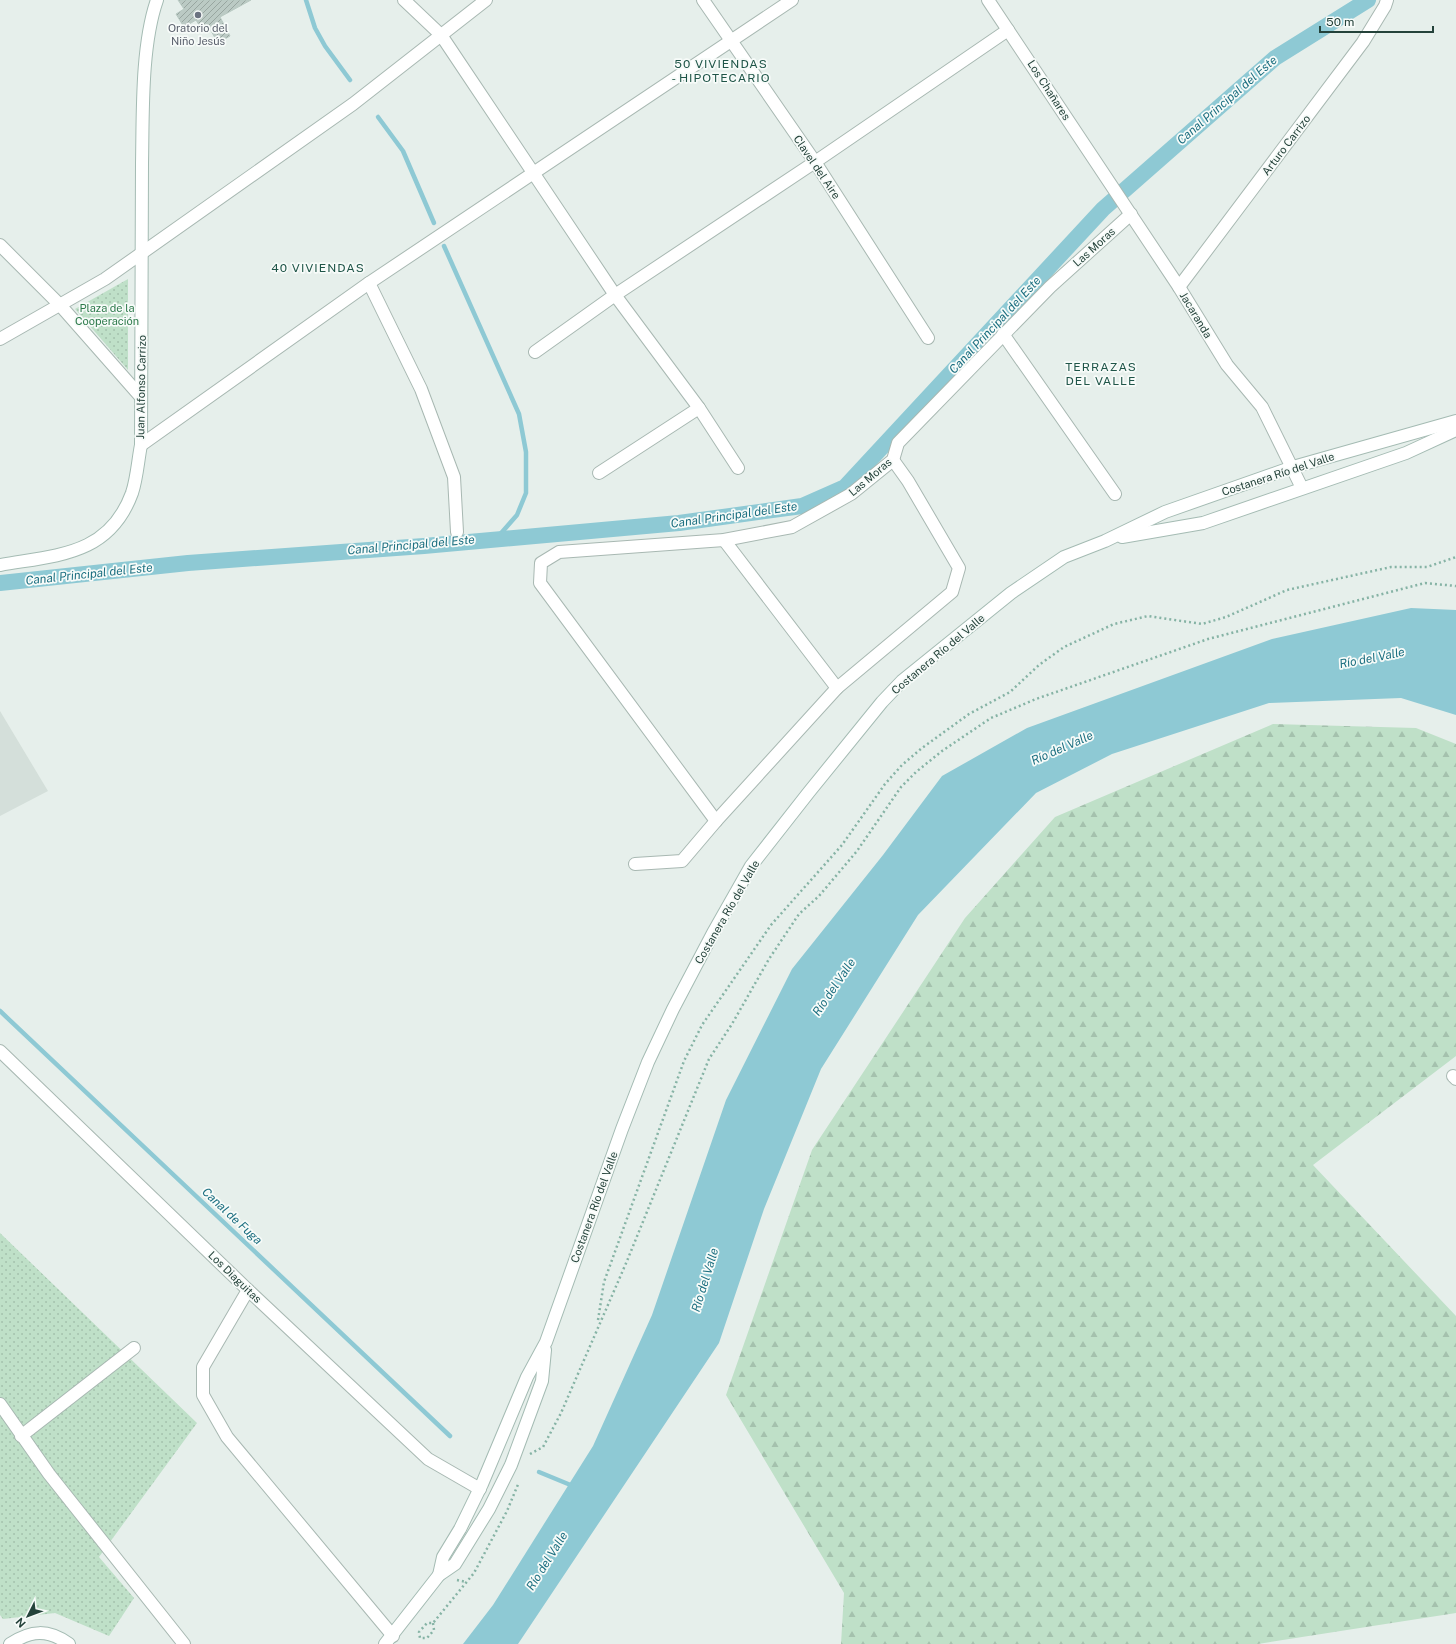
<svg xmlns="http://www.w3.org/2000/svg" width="1456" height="1644" viewBox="0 0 1456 1644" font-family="'Public Sans',sans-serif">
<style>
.built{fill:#d4dfda}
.grass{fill:url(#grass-dots)}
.forest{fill:url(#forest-firs)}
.water{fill:#8ec9d4}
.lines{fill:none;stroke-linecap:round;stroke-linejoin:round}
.stream{stroke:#8ec9d4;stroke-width:4.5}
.canal{stroke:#8ec9d4;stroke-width:16}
.building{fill:url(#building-hatch);stroke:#b8c9c2}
.street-casing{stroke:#a8b8b2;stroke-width:14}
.secondary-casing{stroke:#a4bbb3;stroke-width:14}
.path{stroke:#86b3a5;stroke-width:2.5;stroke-dasharray:2 3;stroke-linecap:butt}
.street{stroke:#fff;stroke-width:12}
.secondary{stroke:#fff;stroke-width:12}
.worship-dot{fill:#6b7280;stroke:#f7fbf9;stroke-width:1.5}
.labels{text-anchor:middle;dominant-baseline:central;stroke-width:3.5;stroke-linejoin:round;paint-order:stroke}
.worship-label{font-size:11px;fill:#5b616d;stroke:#f7fbf9}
.street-label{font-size:11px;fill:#24423a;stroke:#f7fbf9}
.park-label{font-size:11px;fill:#2d7a4b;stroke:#f7fbf9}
.neighbourhood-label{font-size:12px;letter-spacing:1px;fill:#1f5548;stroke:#f7fbf9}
.water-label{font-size:12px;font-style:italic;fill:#1c6f80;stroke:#f7fbf9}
</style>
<defs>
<pattern id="grass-dots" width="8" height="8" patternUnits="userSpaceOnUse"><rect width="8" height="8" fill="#bfe0c8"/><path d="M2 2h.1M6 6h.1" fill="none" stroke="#a4c1ad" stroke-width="1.8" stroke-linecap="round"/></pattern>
<pattern id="forest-firs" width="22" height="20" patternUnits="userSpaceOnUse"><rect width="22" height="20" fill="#bfe0c8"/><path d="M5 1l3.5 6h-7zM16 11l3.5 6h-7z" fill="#a4c1ad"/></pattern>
<pattern id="building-hatch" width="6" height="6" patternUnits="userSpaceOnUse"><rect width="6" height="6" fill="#bbcac4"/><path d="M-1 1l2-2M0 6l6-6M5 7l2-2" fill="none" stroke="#98a6a0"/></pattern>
</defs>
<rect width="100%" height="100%" fill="#e6efeb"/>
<path class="built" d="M0,711L48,791L0,816Z"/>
<g class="grass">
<path d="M128,279V370L75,309Z"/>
<path d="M0,1233L197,1423L99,1557L134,1598L109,1636L55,1613L3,1619L0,1615Z"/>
</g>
<path class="forest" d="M1273,724L1416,728L1456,744V1056L1313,1165L1456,1316V1613L1258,1644H841L844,1593L726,1395L812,1150L965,918L1055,817Z"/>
<path class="water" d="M1411,608L1456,610V715L1401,698L1269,703L1112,754L1036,793L918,915L821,1069L764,1209L719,1343L518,1644H463L493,1605L593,1446L652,1315L726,1100L792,969L883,855L942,776L1027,728L1272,639Z"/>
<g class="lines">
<g class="stream">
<path d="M306,0L315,28L325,46L350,80"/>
<path d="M378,117L403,151L434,223"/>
<path d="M444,246L519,414L526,452V493L517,515L496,539"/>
<path d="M0,1011L450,1436"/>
<path d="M539,1472L573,1486"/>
</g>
<path class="canal" d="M0,583L188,563L424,546L679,523L802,506L845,487L1103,209L1275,58L1368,0"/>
</g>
<path class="building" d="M178,0H251L220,17L230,36L218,43L207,24L201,28L196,20L184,27L176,14L184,9Z"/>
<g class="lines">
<defs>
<g id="street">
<path d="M404,0L441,35L615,295L699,408L738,468"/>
<path d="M703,0L815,162L928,338"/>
<path d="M988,0L1179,287L1227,365L1262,407L1302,488"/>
<path d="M0,245L60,305L141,397"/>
<path d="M369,283L421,389L454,477L457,532"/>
<path d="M1179,287L1363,42L1385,6L1387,0"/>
<path d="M1003,334L1115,494"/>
<path d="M0,339L105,279L353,104L486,0"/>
<path d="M535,352L615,295L815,162L1008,30"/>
<path d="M141,445L369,283L792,0"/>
<path d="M599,473L699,408"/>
<path d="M724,540L837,688"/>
<path d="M716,821L540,583L541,563L559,552L724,540L792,527L851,494L893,460L898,443L1050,287L1131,214"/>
<path d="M635,864L682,861L716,821L837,688L952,592L959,568L908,481L893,460"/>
<path d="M0,1051L248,1290L428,1459L480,1489"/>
<path d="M1453,1076L1456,1079"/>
<path d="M248,1290L203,1367V1395L227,1437L393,1636"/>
<path d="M0,1404L49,1474L184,1644"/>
<path d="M21,1436L134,1348"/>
</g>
<g id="secondary">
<path d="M1122,537L1203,523L1406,453L1456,430"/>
<path d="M0,565C56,555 109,556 132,493C137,478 138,460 141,445C142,351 141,257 142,163C143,114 141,46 157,0"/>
<path d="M439,1575L443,1557L460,1529L482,1484L527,1377L546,1342L622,1129L648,1062L673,1009L713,933L751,866L809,792L882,702L902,681L1011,593L1064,557L1105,541L1165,512L1293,467L1456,421"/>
<path d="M10,1644C31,1630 48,1629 69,1644"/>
<path d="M385,1644L439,1575L455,1564L489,1509L511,1465L542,1381L545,1350"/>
</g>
</defs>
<use href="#street" class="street-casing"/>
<use href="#secondary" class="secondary-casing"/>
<g class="path">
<path d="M598,1320L604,1282L684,1061L702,1025L771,925L842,845L885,784L902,765L922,748L969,714L1010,692L1039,665L1064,647L1114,624L1148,616L1202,624L1226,617L1287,590L1391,567H1427L1456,557"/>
<path d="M530,1454L543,1447L561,1413L627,1261L709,1059L732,1024L769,959L799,914L819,896L857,851L901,787L916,772L942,751L991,718L1036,699L1208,639L1425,583L1456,586"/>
<path d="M457,1580L466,1582"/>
<path d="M433,1623L434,1630L427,1638H420L419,1632L427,1623H433L474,1573L507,1511L519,1482"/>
</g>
<use href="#street" class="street"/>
<use href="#secondary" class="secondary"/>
</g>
<circle class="worship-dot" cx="198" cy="15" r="4"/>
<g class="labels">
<g class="worship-label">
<text x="198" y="28">Oratorio del<tspan x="198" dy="13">Niño Jesús</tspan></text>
</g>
<g class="street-label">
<text transform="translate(1049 90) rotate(57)">Los Chañares</text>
<text transform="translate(1286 145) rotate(-53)">Arturo Carrizo</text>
<text transform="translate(817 167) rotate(56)">Clavel del Aire</text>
<text transform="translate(1094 247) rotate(-42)">Las Moras</text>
<text transform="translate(1196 315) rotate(59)">Jacaranda</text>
<text transform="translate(141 387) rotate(-89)">Juan Alfonso Carrizo</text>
<text transform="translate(1278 474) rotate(-18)">Costanera Río del Valle</text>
<text transform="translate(870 477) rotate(-40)">Las Moras</text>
<text transform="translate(938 654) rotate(-40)">Costanera Río del Valle</text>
<text transform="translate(727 912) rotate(-60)">Costanera Río del Valle</text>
<text transform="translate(594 1207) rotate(-70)">Costanera Río del Valle</text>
<text transform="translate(235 1277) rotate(44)">Los Diaguitas</text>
</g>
<g class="park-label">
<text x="107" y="308">Plaza de la<tspan x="107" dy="13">Cooperación</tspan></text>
</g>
<g class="neighbourhood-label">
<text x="721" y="64">50 VIVIENDAS<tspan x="721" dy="14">- HIPOTECARIO</tspan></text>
<text x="318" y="268">40 VIVIENDAS</text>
<text x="1101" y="367">TERRAZAS<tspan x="1101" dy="14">DEL VALLE</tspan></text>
</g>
<g class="water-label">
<text transform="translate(1227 100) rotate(-41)">Canal Principal del Este</text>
<text transform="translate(995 325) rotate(-47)">Canal Principal del Este</text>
<text transform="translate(734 515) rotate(-8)">Canal Principal del Este</text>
<text transform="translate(411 545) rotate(-5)">Canal Principal del Este</text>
<text transform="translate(89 574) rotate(-6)">Canal Principal del Este</text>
<text transform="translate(1372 658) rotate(-11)">Río del Valle</text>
<text transform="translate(1062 748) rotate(-24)">Río del Valle</text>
<text transform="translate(834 987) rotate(-56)">Río del Valle</text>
<text transform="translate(232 1216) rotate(43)">Canal de Fuga</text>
<text transform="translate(705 1280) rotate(-73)">Río del Valle</text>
<text transform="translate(547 1561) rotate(-58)">Río del Valle</text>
</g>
</g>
<g transform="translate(28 1616) rotate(228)" stroke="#f7fbf9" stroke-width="3" paint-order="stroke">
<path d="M0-3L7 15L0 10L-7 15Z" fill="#24423a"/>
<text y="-6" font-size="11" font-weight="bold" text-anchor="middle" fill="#24423a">N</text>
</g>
<path d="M1320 26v6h113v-6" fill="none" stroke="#24423a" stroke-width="2"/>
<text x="1326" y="26" font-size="12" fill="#24423a" stroke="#f7fbf9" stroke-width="3" paint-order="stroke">50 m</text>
</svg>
